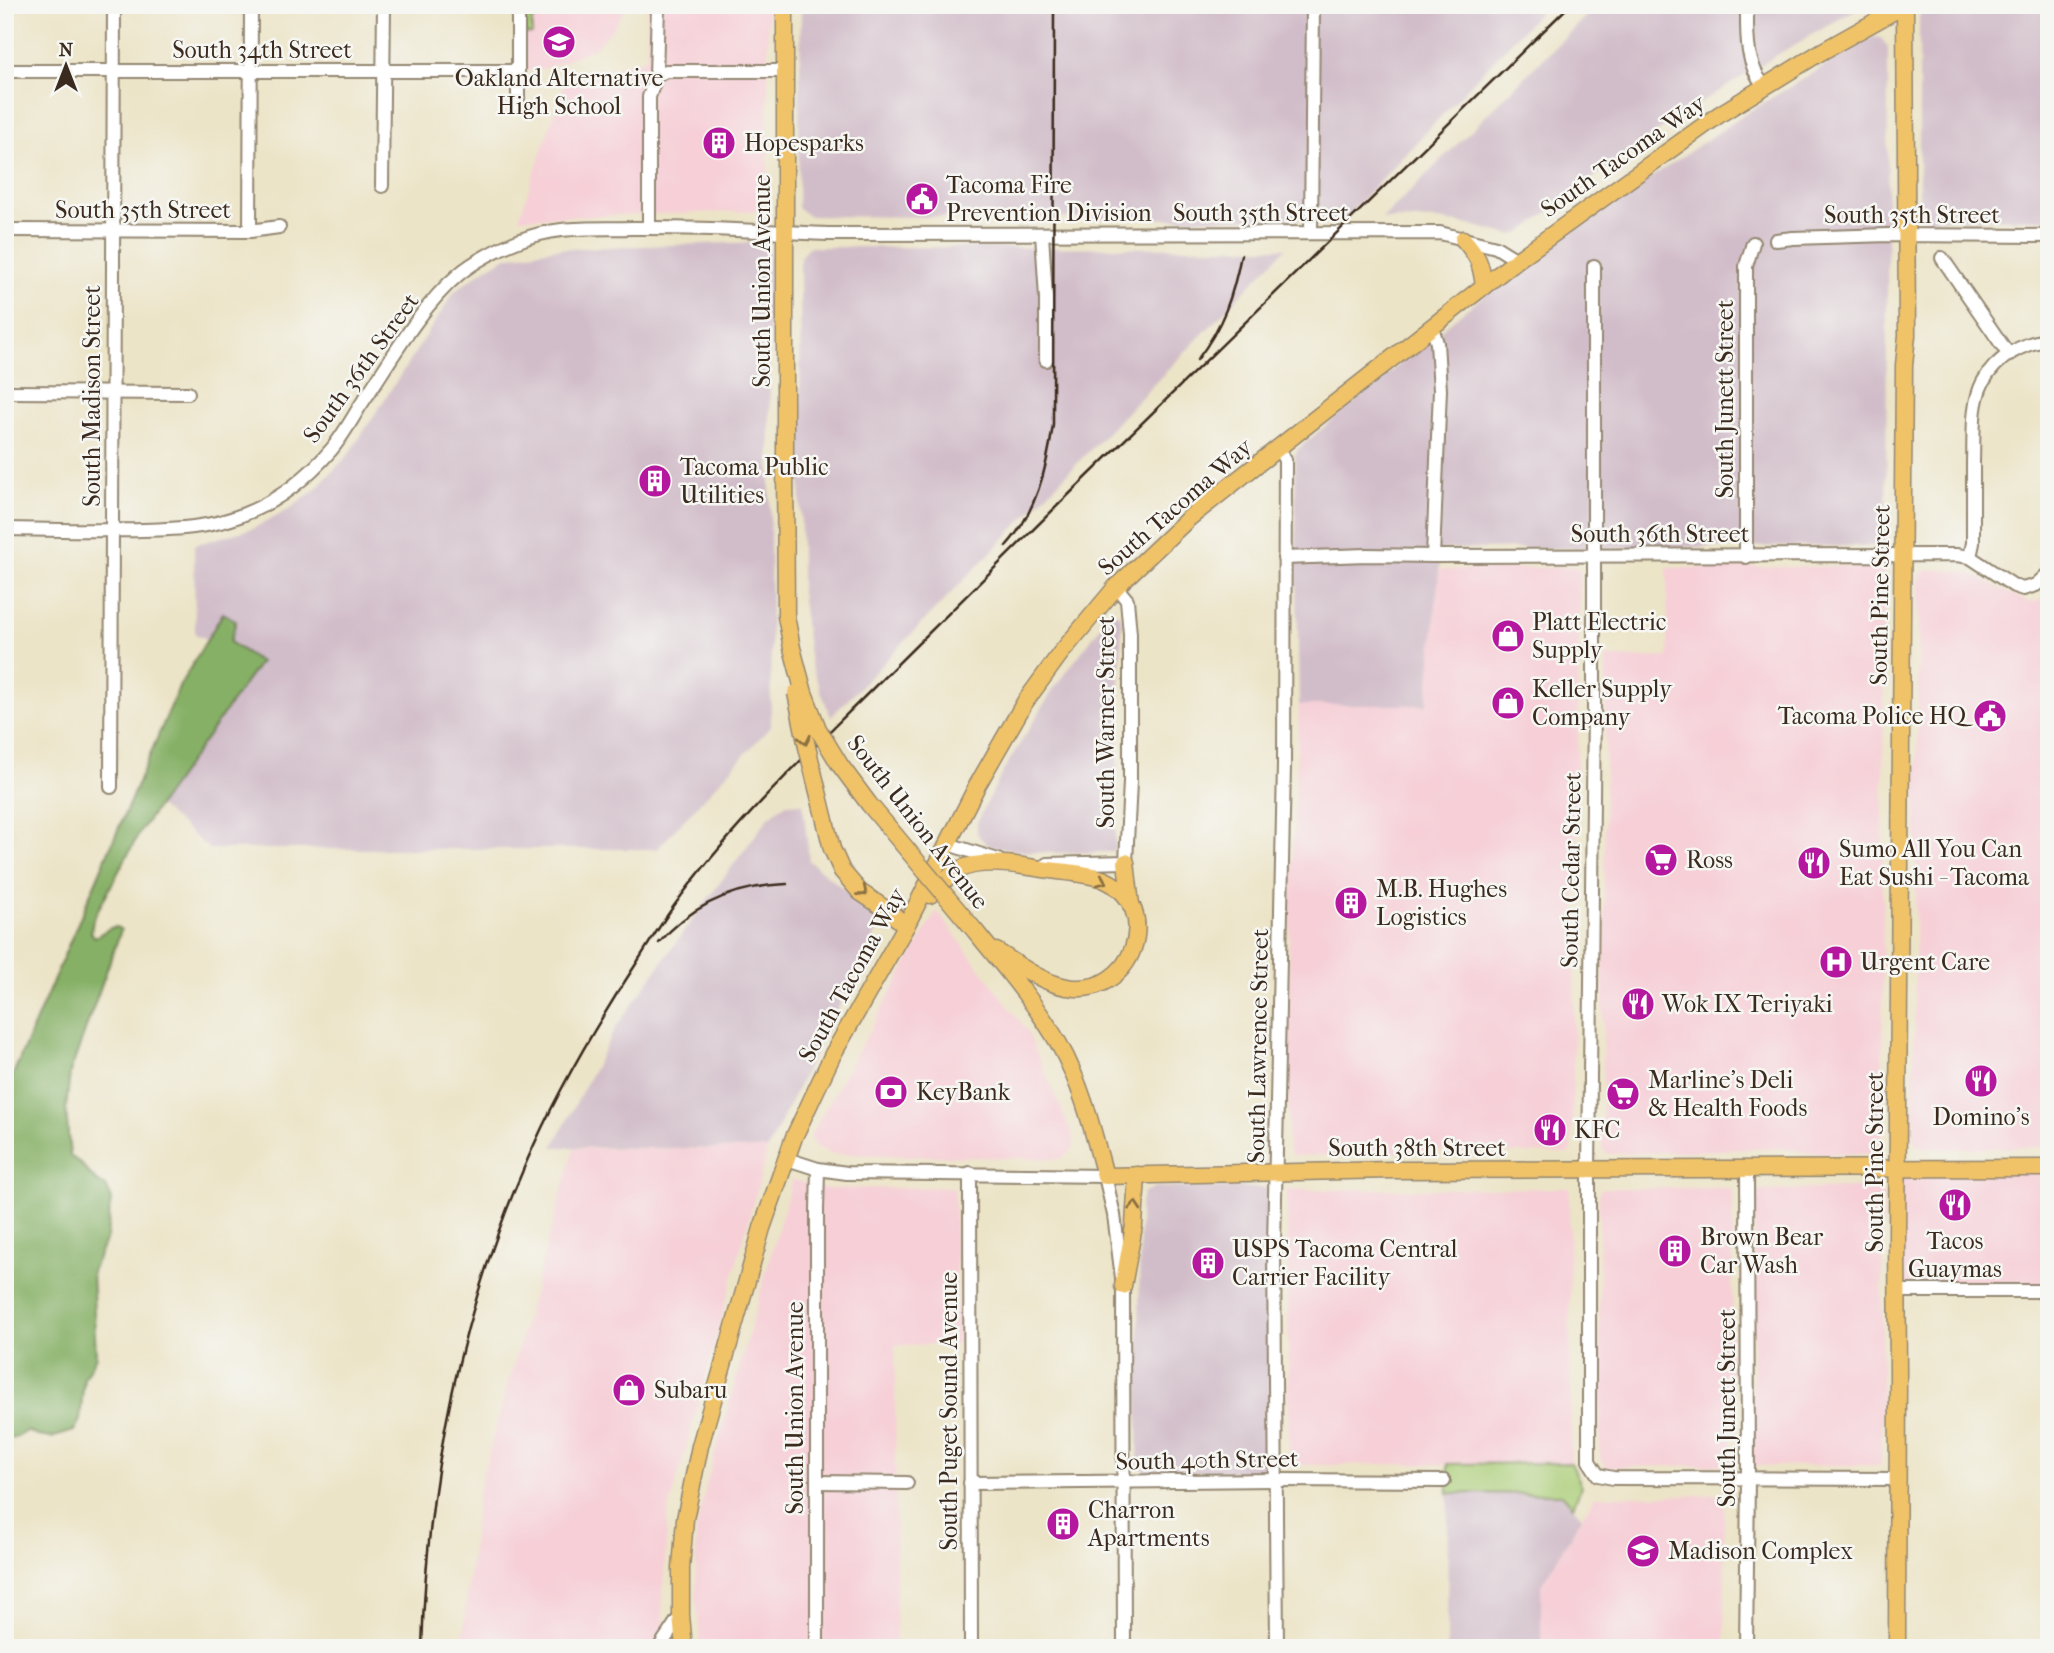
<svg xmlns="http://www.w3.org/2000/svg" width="2054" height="1653" viewBox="0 0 2054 1653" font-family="'IM FELL French Canon',serif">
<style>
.built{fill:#f6cfd7}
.industrial{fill:#d1bdc9}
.green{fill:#a9cc75;stroke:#727b4a;stroke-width:2}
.forest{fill:#86b066;stroke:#606d42;stroke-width:2}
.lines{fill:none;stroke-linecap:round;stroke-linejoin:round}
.minor-casing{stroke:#948772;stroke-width:16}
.major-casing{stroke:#948772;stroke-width:19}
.minor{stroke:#fff;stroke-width:12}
.major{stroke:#f0c369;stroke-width:16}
.rail{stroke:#3b2a1e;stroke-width:2.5}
.major-bridge-casing{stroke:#948772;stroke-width:19;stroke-linecap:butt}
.major-bridge{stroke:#f0c369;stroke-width:16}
.oneway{stroke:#8c6f40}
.labels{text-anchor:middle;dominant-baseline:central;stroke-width:5;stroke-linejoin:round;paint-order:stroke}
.street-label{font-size:24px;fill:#3b2a1e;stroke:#f6f6f2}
.poi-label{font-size:24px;fill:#3b2a1e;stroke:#f6f6f2;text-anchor:start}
</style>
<rect width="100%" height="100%" fill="#f6f6f2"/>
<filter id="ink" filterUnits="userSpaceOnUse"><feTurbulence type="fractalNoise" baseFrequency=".0143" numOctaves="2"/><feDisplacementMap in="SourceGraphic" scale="14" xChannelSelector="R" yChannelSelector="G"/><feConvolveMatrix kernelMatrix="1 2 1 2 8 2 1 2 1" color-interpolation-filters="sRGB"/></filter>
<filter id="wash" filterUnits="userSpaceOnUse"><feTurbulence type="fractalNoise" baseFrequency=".00686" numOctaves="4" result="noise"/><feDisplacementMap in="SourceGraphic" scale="28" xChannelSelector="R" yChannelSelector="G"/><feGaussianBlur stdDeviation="1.57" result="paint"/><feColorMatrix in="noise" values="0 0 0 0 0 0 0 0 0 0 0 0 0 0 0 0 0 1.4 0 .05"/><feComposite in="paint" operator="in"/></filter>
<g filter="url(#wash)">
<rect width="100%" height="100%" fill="#ece4c7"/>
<g class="built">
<path d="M518,5H627L614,27L594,48L558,64L538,70L518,71Z"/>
<path d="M647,5H768V205L762,211L519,218L565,82L647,58Z"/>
<path d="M1878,566L1884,570L1882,1148L1876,1154L1812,1153L1780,1148L1608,1154L1602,1149L1606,658L1668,657L1667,568Z"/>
<path d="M1573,567L1580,571L1572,1150L1568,1154L1452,1151L1292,1156L1288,1147L1289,944L1299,705H1427L1439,570Z"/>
<path d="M1928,570H1954L1969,573L2028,602L2038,601L2049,592V1147L1924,1149L1916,1143L1913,1136L1919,575Z"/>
<path d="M937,911L1027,1031L1073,1136V1149L1061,1159L833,1154L816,1147L810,1136Z"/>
<path d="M574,1148L768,1149L668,1513L662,1605L666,1648H462L477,1495Z"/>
<path d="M2049,1168V1291H1898V1170Z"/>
<path d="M792,1180L829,1189L954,1187L958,1344L895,1345L896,1648H701L696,1598V1531L707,1482Z"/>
<path d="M1877,1187L1883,1193L1881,1465L1752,1466L1755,1191Z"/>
<path d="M1569,1188L1571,1463L1289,1465L1287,1190Z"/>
<path d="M1604,1188H1728L1733,1191L1731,1465L1607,1467L1600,1458L1599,1191Z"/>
<path d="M1724,1495L1725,1648H1541V1585L1595,1496Z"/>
</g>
<g class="industrial">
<path d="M801,5H1546L1343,220L809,216L798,208Z"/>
<path d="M1597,5H1864L1780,53L1683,114L1601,172L1521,233L1510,235L1475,226L1439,220L1382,219Z"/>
<path d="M1936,5H2049V219H1924L1919,216V15Z"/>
<path d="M1873,37L1881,38L1888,47L1886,546L1443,549L1439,570L1427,705H1299L1295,454L1299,448L1465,310L1579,226L1750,111Z"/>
<path d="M761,242L769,246L771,726L657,849H209L151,799L259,662L195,634L194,545L254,528L294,506L317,488L349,454L455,291L485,269L507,257L552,249Z"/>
<path d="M808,247L1286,248L831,717L810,663L801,592L800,257Z"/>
<path d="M1111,613L1118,614L1122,619L1115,848L1112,852L1053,853L1018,851L987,845L977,834V822L1006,766L1055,687Z"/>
<path d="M803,803L809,861L877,916L881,924L804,1074L768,1149L553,1147L616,1027L687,927L769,817L785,804Z"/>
<path d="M1155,1187L1272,1188L1270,1462L1269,1467L1261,1472H1146L1138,1464L1140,1207L1143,1194Z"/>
<path d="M1448,1493L1562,1494L1582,1517L1541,1585V1648H1447Z"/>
</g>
<g class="green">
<path d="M526,5H536V19H532V34H526Z"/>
<path d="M1571,1463L1582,1486L1573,1506L1562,1494L1448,1493V1464Z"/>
</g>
<path class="forest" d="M223,613L236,621L230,642L260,662L141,830L93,919L91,933L95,937L110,928L117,927L121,930L70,1073L66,1109L70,1156L80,1163L96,1181L106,1186L111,1198L107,1237L92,1271L96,1356L84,1378L80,1420L74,1431L51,1438L38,1436L27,1431L17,1437L5,1440V1093L180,685Z"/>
</g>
<g filter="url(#ink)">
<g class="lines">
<defs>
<g id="minor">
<path d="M1747,5C1747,35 1745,62 1764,86"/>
<path d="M5,71H518"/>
<path d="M656,76L666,71H784"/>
<path d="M518,106V5"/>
<path d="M382,186L384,5"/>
<path d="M649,227V97L656,76L658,5"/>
<path d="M5,230L250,231L279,227"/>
<path d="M250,231L251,5"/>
<path d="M1311,233L1313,5"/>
<path d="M1042,234L1046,298V360"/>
<path d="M1776,240L1793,238L1889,235L2049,236"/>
<path d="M1942,258L2009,355"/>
<path d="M1594,266V706L1589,1170V1461L1598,1475L1613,1478L1898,1479"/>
<path d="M1432,327L1437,343L1440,390L1433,556"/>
<path d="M5,392L188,393"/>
<path d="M5,529C51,530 97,531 143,530C177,529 210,528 242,515C277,502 306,479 331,450C342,437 351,421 360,406C388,365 420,307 458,275C473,262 499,248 518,241C559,225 589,229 632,228C698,227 763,231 828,234L1440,233L1496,247L1517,260"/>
<path d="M1746,557V266L1753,243"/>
<path d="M1970,557L1973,543C1973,516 1973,489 1973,462C1974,436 1971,405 1983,382C1996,358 2023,342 2049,340"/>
<path d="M1284,558L1366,555L1433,556L1956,555L1970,557L2014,586L2023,589L2036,585L2049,573"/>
<path d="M111,787L114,5"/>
<path d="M948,844L998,860"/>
<path d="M1047,864L1126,862L1130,782V634L1127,600L1116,587"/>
<path d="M787,1159L818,1169L847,1173L1105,1176L1114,1215L1123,1286L1124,1648"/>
<path d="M970,1173L971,1648"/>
<path d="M1898,1291H2049"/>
<path d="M817,1482L907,1483"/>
<path d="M970,1483L1276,1480L1444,1481"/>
<path d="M659,1648L681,1615"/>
<path d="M817,1648V1210L818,1169"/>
<path d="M1277,1648L1274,1246L1284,766L1285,460L1278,448"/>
<path d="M1746,1648L1748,1479L1747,1168"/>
</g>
<g id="major">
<path d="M1463,239C1478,256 1481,263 1484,286"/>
<path d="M785,453V5"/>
<path d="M832,849L842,871L860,892L890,912L906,926"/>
<path d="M1126,862L1131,905"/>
<path d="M930,895C939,887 947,876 958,870C979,859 1014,864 1036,868C1057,872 1087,872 1105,880C1165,908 1132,999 1067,987C1042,983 1018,964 996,951"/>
<path d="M976,932C1005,968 1036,1004 1059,1044C1082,1085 1093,1131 1105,1176L1393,1170L2049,1168"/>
<path d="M1123,1286L1134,1226L1137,1175"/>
<path d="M684,1648L681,1615V1568L685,1519L700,1446L762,1228L794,1137L833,1054L906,926L978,784L1025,702L1060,654L1116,587L1189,518L1517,260L1720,114L1821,52L1905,5"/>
<path d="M1897,1648L1898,1373L1897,1237L1904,365L1907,335L1905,5"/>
</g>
</defs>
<use href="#minor" class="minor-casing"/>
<use href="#major" class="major-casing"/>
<use href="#minor" class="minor"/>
<use href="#major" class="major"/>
<g class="rail">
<path d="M1197,360C1223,326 1233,296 1241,255"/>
<path d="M1006,546C1036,513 1047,468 1053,425L1054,5"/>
<path d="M659,943C692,904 736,886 787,884"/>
<path d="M422,1648C427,1482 459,1316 526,1163C556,1093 594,1028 636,964C649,943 662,922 676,903C727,833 789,772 850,711C919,642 988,574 1057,506C1228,339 1399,173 1570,5"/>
</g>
<defs>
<g id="major-bridge">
<path d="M785,453L786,616L792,648L804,693L818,729L840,765L869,804L976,932"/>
<path d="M796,693L807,747L832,849"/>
</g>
</defs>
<use href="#major-bridge" class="major-bridge-casing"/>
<use href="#major-bridge" class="major-bridge"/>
</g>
<defs><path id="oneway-chevron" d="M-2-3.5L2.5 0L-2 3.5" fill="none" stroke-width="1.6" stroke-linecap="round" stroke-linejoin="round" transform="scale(1.75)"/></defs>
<g class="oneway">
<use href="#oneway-chevron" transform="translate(805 740) rotate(78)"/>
<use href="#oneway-chevron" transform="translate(1102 881) rotate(23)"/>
<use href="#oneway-chevron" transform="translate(863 892) rotate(39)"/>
<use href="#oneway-chevron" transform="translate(1135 1206) rotate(-86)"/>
</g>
</g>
<defs>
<symbol id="school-disc" viewBox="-11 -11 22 22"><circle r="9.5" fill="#b5179e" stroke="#f6f6f2"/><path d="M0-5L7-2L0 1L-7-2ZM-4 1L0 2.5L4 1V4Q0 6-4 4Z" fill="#fff"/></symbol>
<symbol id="building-disc" viewBox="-11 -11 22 22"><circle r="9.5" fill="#b5179e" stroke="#f6f6f2"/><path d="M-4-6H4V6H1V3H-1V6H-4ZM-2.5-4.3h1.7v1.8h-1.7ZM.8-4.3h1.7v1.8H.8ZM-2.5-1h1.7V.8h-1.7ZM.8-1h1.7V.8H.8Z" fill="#fff"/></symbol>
<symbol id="civic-disc" viewBox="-11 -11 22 22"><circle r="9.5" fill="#b5179e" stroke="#f6f6f2"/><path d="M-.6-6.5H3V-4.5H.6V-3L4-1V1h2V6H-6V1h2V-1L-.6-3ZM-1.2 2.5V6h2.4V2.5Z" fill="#fff"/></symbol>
<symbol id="shop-disc" viewBox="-11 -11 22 22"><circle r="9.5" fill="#b5179e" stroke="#f6f6f2"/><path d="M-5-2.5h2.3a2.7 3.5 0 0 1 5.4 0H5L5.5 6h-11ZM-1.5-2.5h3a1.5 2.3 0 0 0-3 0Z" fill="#fff"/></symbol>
<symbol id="supermarket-disc" viewBox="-11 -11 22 22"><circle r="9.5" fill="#b5179e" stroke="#f6f6f2"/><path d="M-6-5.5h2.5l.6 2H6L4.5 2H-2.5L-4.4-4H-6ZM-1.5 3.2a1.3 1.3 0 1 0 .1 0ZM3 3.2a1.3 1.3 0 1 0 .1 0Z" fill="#fff"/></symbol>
<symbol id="restaurant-disc" viewBox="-11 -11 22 22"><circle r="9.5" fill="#b5179e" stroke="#f6f6f2"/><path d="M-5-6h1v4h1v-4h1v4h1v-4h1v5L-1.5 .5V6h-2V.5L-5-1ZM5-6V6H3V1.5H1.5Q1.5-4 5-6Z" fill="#fff"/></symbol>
<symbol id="hospital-disc" viewBox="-11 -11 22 22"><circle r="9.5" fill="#b5179e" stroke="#f6f6f2"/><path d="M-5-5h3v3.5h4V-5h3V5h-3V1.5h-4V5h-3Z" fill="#fff"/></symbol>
<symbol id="bank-disc" viewBox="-11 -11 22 22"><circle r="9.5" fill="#b5179e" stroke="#f6f6f2"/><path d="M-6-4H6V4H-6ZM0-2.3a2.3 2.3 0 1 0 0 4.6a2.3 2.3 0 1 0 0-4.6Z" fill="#fff"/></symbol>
</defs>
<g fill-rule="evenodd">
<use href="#school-disc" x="540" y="23" width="38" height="38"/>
<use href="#building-disc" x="700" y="124" width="38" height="38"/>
<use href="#civic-disc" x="903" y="180" width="38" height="38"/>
<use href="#building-disc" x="636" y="462" width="38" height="38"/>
<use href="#shop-disc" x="1489" y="617" width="38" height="38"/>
<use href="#shop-disc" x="1489" y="684" width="38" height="38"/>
<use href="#civic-disc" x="1971" y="697" width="38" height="38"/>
<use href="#supermarket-disc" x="1642" y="841" width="38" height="38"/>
<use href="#restaurant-disc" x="1795" y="844" width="38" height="38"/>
<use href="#building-disc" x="1332" y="884" width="38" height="38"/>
<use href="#hospital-disc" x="1817" y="943" width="38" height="38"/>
<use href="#restaurant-disc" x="1619" y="985" width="38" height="38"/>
<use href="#restaurant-disc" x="1962" y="1062" width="38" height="38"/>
<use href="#bank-disc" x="872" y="1073" width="38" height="38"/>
<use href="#supermarket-disc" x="1604" y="1075" width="38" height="38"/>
<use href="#restaurant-disc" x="1531" y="1111" width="38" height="38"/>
<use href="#restaurant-disc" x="1936" y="1186" width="38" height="38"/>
<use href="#building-disc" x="1656" y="1232" width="38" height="38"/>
<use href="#building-disc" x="1189" y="1244" width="38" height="38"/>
<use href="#shop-disc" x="610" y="1371" width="38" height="38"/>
<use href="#building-disc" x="1044" y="1505" width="38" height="38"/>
<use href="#school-disc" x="1624" y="1532" width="38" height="38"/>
</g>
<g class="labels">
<g class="street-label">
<text x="262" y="50">South 34th Street</text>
<text transform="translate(1623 156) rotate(-35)">South Tacoma Way</text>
<text x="143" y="210">South 35th Street</text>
<text x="1261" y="213">South 35th Street</text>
<text x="1912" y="215">South 35th Street</text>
<text transform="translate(762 281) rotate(-90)">South Union Avenue</text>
<text transform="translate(361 368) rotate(-54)">South 36th Street</text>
<text transform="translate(92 396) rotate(-90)">South Madison Street</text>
<text transform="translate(1725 399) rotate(-90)">South Junett Street</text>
<text transform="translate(1175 507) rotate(-41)">South Tacoma Way</text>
<text x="1660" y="534">South 36th Street</text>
<text transform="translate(1880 595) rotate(-89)">South Pine Street</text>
<text transform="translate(1106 722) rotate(-90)">South Warner Street</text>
<text transform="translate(918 822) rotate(52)">South Union Avenue</text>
<text transform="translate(1571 870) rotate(-89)">South Cedar Street</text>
<text transform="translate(852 975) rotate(-61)">South Tacoma Way</text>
<text transform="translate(1258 1046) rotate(-89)">South Lawrence Street</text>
<text x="1417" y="1148">South 38th Street</text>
<text transform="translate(1875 1162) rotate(-90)">South Pine Street</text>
<text transform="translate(795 1408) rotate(-90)">South Union Avenue</text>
<text transform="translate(1727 1408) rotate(-90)">South Junett Street</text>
<text transform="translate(949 1411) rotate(-90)">South Puget Sound Avenue</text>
<text transform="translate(1207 1460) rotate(-1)">South 40th Street</text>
</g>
<g class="poi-label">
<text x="559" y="78" text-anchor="middle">Oakland Alternative<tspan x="559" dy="28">High School</tspan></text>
<text x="744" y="143">Hopesparks</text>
<text x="946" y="185">Tacoma Fire<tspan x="946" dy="28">Prevention Division</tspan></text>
<text x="680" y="467">Tacoma Public<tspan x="680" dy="28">Utilities</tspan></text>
<text x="1532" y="622">Platt Electric<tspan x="1532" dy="28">Supply</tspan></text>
<text x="1532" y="689">Keller Supply<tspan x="1532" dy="28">Company</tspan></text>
<text x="1966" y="716" text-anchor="end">Tacoma Police HQ</text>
<text x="1839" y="849">Sumo All You Can<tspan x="1839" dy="28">Eat Sushi - Tacoma</tspan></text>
<text x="1686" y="860">Ross</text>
<text x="1376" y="889">M.B. Hughes<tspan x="1376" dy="28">Logistics</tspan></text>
<text x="1860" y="962">Urgent Care</text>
<text x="1662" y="1004">Wok IX Teriyaki</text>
<text x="1648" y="1080">Marline's Deli<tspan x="1648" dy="28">&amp; Health Foods</tspan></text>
<text x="916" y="1092">KeyBank</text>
<text x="1981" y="1117" text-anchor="middle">Domino's</text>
<text x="1574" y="1130">KFC</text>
<text x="1700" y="1237">Brown Bear<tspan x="1700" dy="28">Car Wash</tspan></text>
<text x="1955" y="1241" text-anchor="middle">Tacos<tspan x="1955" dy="28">Guaymas</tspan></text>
<text x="1232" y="1249">USPS Tacoma Central<tspan x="1232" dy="28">Carrier Facility</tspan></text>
<text x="654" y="1390">Subaru</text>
<text x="1088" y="1510">Charron<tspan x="1088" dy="28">Apartments</tspan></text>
<text x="1668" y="1551">Madison Complex</text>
</g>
</g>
<rect width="2054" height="1653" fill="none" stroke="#f6f6f2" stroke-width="28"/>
<g transform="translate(66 66)" stroke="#f6f6f2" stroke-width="5" paint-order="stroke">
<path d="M0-5L12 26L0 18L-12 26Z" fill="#3b2a1e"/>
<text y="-10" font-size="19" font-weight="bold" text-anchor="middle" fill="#3b2a1e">N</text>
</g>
</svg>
